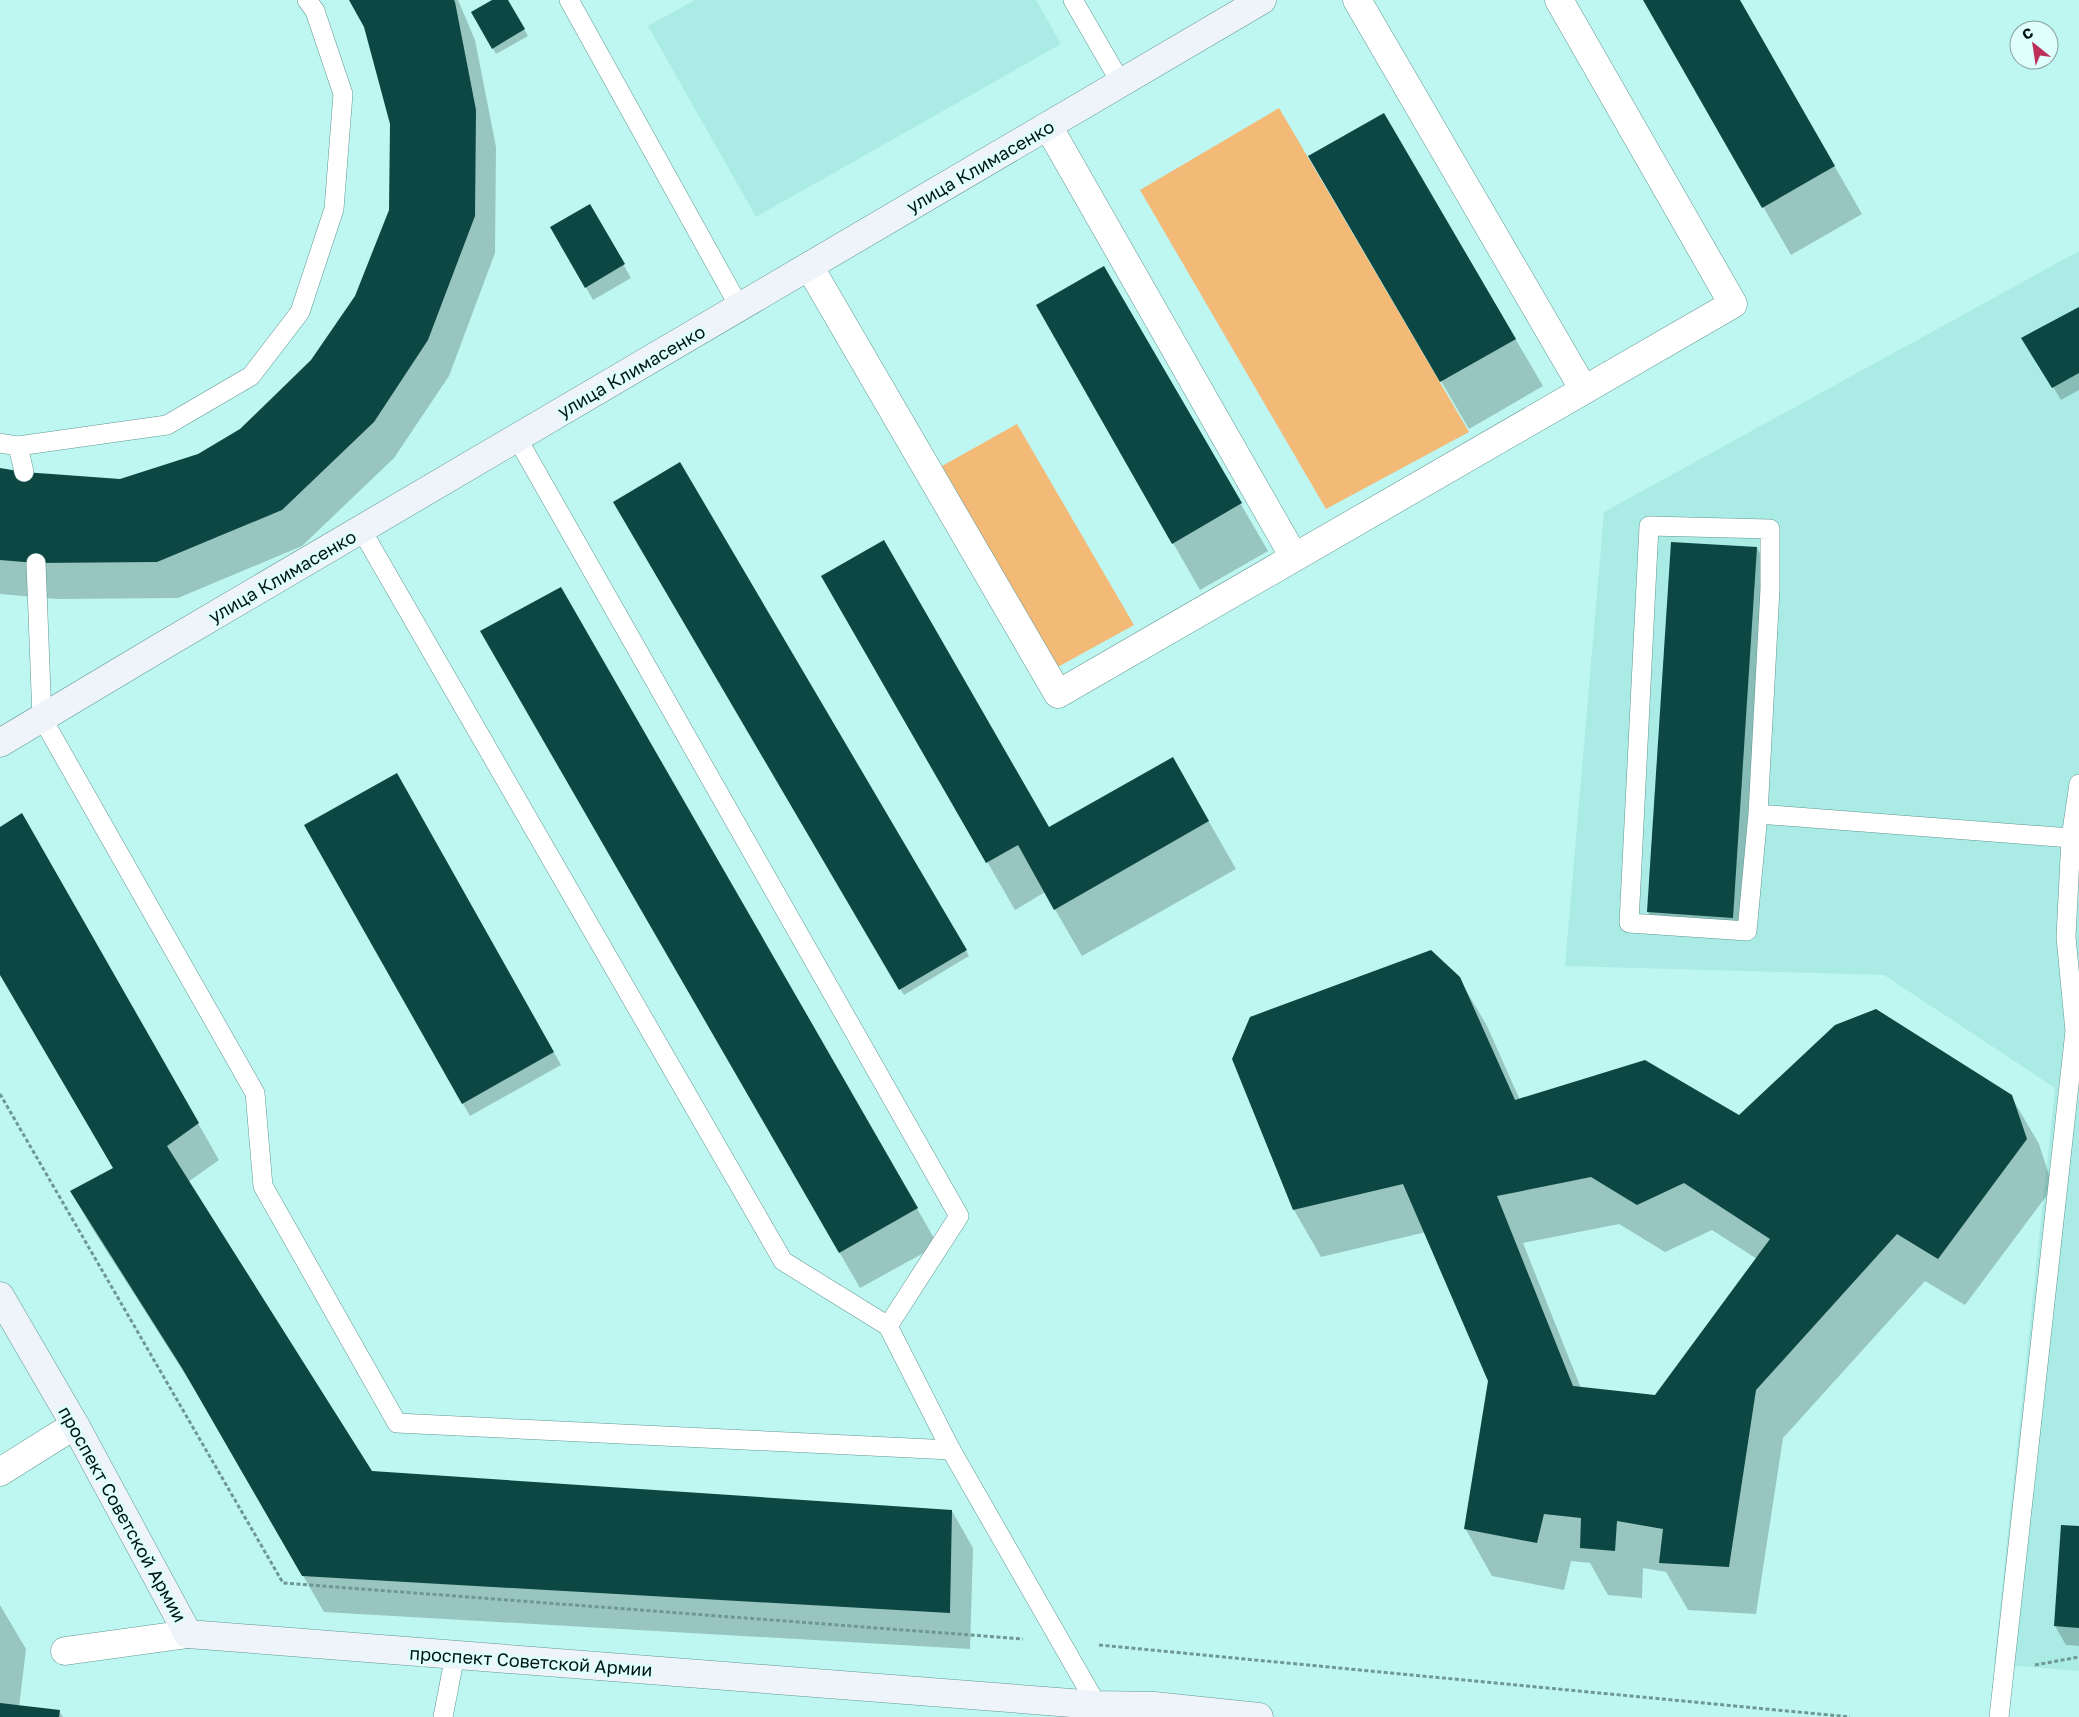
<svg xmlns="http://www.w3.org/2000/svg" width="2079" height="1717" viewBox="0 0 2079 1717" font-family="'Golos Text',sans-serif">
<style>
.built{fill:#aaece5}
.green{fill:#f3b977}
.shadow{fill:#0003;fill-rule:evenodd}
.building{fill:#0c4743;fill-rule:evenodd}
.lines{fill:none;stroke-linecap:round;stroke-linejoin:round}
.lane-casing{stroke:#619792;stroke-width:20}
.street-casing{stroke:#619792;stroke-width:29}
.secondary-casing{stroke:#619792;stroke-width:29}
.path{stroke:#6f9894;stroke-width:3;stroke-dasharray:4 2.5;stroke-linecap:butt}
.lane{stroke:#fff;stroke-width:19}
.street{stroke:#fff;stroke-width:28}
.secondary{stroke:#eef4fa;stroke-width:28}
.labels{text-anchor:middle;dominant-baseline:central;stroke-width:5;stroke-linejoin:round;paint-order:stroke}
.street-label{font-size:18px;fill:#011514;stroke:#defffb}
</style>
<rect width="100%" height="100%" fill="#bef7f1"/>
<g class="built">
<path d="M695,0H1036L1061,44L756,217L648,26Z"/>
<path d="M2079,251V1671L1994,1664L2055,1088L1884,975L1565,966L1604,512Z"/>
</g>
<g class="green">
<path d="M1279,108L1469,432L1326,509L1140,190Z"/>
<path d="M1017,424L1134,625L1056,668L942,466Z"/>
</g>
<g class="shadow">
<path d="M351,0H458L475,40L496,147L495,253L449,376L394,458L302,546L178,598L57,599L0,594V469L24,473L120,481L198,456L240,430L312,361L356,297L391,211V124L365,27Z"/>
<path d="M495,0H507L528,36L496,54L472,13Z"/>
<path d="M1644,0H1739L1862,214L1791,255Z"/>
<path d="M1384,114L1543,386L1469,429L1310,156Z"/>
<path d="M590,206L631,278L593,300L552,227Z"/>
<path d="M1104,268L1268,551L1200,590L1173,543Z"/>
<path d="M2079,308V390L2061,400L2031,351Z"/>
<path d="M680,463L969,956L904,995L614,502Z"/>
<path d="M1757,548L1768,568L1744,937L1660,931L1648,912Z"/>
<path d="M823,577L1049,829L1200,806L1236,869L1082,956L1045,892L1015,910Z"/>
<path d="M560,588L938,1245L860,1288L482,632Z"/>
<path d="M397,775L561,1065L470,1116L306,826Z"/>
<path d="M0,828L43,851L219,1160L188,1182L371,1473L952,1511L973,1548L970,1649L324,1612L204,1404L92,1228L71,1192L114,1169L0,972Z"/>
<path d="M1459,978L1487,1026L1520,1100L1739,1117L2011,1096L2039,1144L2053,1187L1965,1305L1925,1281L1783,1438L1756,1614L1688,1610L1666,1572L1643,1568L1642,1598L1608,1595L1590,1563L1571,1561L1564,1590L1492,1576L1465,1528L1490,1381L1426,1232L1321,1257L1294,1210ZM1619,1224L1665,1252L1712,1230L1757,1259L1655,1397L1581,1388L1523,1243Z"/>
<path d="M2079,1528V1646L2066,1645L2055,1626Z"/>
<path d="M0,1605L26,1649L19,1707L59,1711L63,1717H0Z"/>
</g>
<g class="building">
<path d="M349,0H454L455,2L476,110L475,216L428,340L374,422L282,510L157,562L36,563L0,560V468L24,472L120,479L198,454L240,429L311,360L355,296L389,210L390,124L364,27Z"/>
<path d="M492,0H508L525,29L492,49L471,12Z"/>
<path d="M1643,0H1740L1835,166L1762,208Z"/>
<path d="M1384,113L1516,339L1440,382L1308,156Z"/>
<path d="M590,204L625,264L585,288L550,227Z"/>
<path d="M1104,266L1242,503L1172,544L1036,305Z"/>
<path d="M2079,307V373L2052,388L2021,338Z"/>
<path d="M680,462L967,950L899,990L613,502Z"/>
<path d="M884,540L1049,827L1173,757L1209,821L1054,910L1018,845L986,863L821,576Z"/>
<path d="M1671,542L1757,547L1733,918L1647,912Z"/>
<path d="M561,587L918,1208L839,1253L480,631Z"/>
<path d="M397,773L554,1052L462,1104L304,825Z"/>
<path d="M22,813L199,1123L167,1146L372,1471L952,1510L950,1613L302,1576L182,1368L70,1191L113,1168L0,975V827Z"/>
<path d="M1431,950L1460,977L1515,1100L1645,1060L1739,1115L1835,1025L1876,1009L2012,1095L2027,1139L1938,1259L1897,1234L1756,1390L1729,1567L1659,1563L1663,1529L1617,1521L1615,1551L1580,1548L1581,1518L1544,1514L1537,1543L1464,1529L1488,1381L1403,1184L1293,1210L1232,1059L1250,1017ZM1591,1177L1637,1205L1684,1183L1770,1239L1655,1395L1573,1386L1497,1196Z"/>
<path d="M2061,1525L2079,1526V1628L2054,1626Z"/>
<path d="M0,1703L60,1710L59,1717H0Z"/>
</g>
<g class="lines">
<defs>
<g id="lane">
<path d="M569,0L740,308"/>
<path d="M1073,0L1121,83"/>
<path d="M517,438L959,1216L888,1326"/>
<path d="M0,443L18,446L167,425L251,376L300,312L334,209L343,94L315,11L307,0"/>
<path d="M18,446L24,472"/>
<path d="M361,529L783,1261L888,1326L951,1450L1097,1705"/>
<path d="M36,563L42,718L255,1093L263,1186L397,1423L951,1450"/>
<path d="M1758,814L1747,931L1629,923L1649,526L1770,529V589L1758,814L2071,838"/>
<path d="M443,1717L455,1655"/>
<path d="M1999,1717L2075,1031L2066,937L2071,838L2079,784"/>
</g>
<g id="street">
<path d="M1357,0L1584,390"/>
<path d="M1048,126L1294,557"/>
<path d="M809,266L1058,694L1733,304L1559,0"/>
<path d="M0,1472L75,1425"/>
<path d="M65,1651L188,1634"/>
</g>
<g id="secondary">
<path d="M0,743L159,648L1262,0"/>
<path d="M0,1296L75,1425L188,1634L1097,1705L1154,1706L1259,1717"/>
</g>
</defs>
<use href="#lane" class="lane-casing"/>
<use href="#street" class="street-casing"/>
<use href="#secondary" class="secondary-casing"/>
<g class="path">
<path d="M0,1094L283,1583L1023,1639"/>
<path d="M1099,1645L1850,1717"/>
<path d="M2035,1665L2079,1657"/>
</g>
<use href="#lane" class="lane"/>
<use href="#street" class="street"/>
<use href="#secondary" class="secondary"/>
</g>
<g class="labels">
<g class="street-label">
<text transform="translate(980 166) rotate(-30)">улица Климасенко</text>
<text transform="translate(631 371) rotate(-30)">улица Климасенко</text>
<text transform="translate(282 576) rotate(-30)">улица Климасенко</text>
<text transform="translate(123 1514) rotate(61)">проспект Советской Армии</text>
<text transform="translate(531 1661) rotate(4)">проспект Советской Армии</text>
</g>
</g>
<g transform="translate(2034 45) rotate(330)"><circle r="24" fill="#defffb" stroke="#86a19f"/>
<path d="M0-4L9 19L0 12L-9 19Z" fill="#bd2e58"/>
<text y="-8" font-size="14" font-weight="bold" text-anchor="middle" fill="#011514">С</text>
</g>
</svg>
